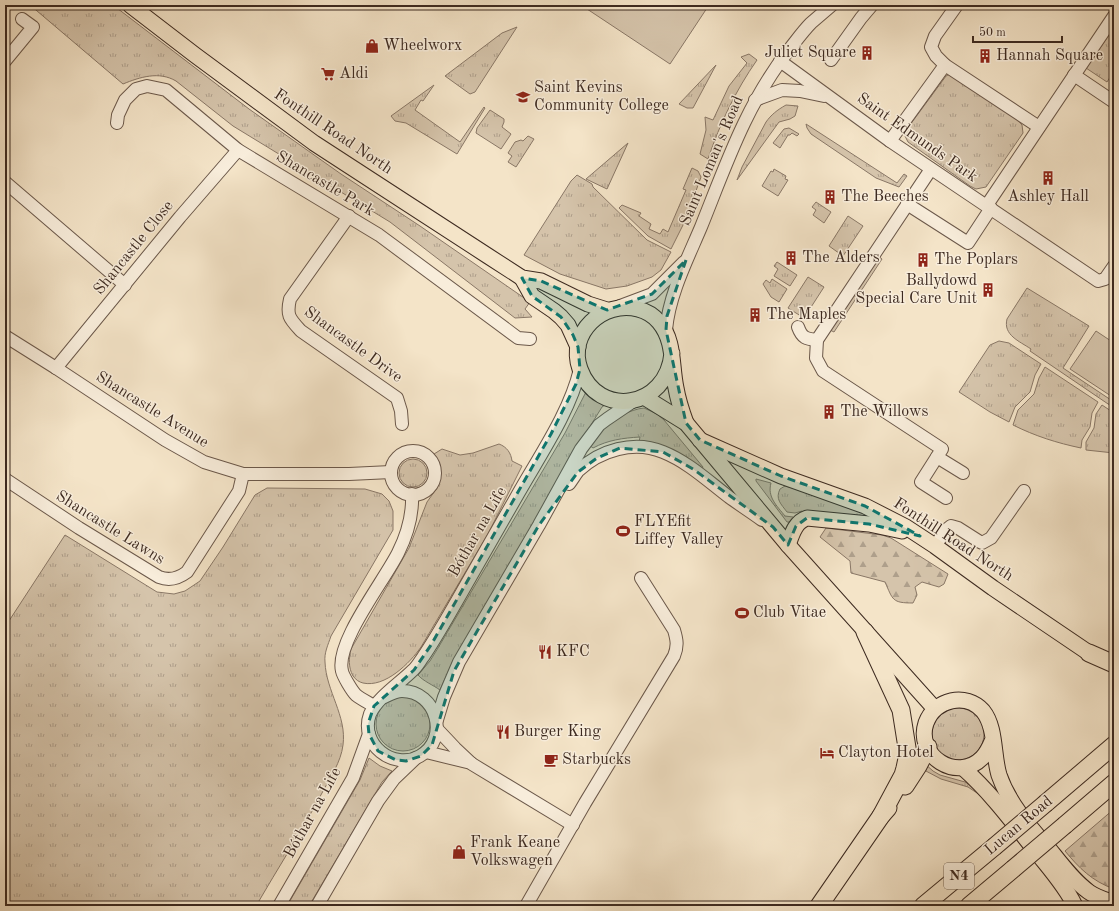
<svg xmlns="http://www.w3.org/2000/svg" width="1119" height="911" viewBox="0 0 1119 911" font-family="'Old Standard TT',serif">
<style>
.grass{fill:url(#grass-tufts);stroke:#897766}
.forest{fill:url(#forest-firs);stroke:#897766}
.garden{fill:#d5c4ab;stroke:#897766}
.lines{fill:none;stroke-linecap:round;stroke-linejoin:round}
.minor-casing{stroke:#6b584a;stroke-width:14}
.major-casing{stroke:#3d2a20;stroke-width:17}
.highway-casing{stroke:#3d2a20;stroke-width:19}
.minor{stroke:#f8eddb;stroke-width:12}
.major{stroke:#f4e4c8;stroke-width:15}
.highway{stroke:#f4e4c8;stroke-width:17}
.highway-bridge-casing{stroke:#3d2a20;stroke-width:19;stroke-linecap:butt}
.highway-bridge{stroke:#f4e4c8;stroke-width:17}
.marked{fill:#0f766e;fill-opacity:0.2;stroke:#0f766e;stroke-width:3;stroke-dasharray:8 5;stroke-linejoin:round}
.labels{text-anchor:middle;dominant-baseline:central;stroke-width:3;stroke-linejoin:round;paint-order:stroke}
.shield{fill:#f8eddb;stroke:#756458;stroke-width:1}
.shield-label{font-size:15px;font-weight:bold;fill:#3d2a20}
.poi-label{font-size:16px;fill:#3d2a20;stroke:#f8eddb;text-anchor:start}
.street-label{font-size:16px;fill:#3d2a20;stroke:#f8eddb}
</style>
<defs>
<pattern id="grass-tufts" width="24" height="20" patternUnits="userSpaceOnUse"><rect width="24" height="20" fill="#d5c4ab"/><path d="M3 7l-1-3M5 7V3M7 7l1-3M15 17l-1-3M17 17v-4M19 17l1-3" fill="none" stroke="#ae9f8b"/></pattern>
<pattern id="forest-firs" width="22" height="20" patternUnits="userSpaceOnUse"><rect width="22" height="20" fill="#d5c4ab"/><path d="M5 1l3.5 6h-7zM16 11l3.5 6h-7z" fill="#ae9f8b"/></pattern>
</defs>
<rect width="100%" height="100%" fill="#f4e4c8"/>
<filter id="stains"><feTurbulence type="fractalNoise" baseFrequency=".005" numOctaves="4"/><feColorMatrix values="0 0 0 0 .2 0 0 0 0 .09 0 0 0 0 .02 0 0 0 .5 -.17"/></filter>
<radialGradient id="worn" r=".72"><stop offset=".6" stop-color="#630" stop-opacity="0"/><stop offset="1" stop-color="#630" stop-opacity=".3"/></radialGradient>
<g class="grass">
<path d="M30,5H113L249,109L341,174L420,226L530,302L525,309L532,317L515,318L390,222L233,126L176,81C159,71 140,77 123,84Z"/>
<path d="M517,27L475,92L470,94L445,76L502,33Z"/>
<path d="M1114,28V71L1107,82L1086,68Z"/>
<path d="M749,54L757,60C736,90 720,123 708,159L700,154L706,130L705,117L713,120L729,86L747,63L741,57Z"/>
<path d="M716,65L693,108H687L679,104Z"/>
<path d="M950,74L1016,118L1022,125L1023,133L986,187L976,189L970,186L908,142L905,136L907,129L946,76Z"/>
<path d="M434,85L423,101L421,100L415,110L460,142L484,107L485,108L457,154L406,123L395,121L391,116Z"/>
<path d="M786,105L798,106L795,116L790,119L779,122L737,180L742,167L766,122C771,115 777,110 786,105Z"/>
<path d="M490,110L504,119V122L502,127L511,134L501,149L476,133L477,128Z"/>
<path d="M806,124L897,183L904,174L907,176L899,187L876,178L811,134L807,128Z"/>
<path d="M789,128L799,134L797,136L792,133L790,135H788L780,148L773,143L784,129Z"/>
<path d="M528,136L534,139L516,167L508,162L512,156L508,153L515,142L521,140L523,141Z"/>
<path d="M628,143L607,189L586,179Z"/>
<path d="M692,168L698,171L701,177L685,221L671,249L648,236L619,208L622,205L641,213L639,216L651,224L649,229L660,234L663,229L668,232L686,190L683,189Z"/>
<path d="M774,169L786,176L785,179L788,180L778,196L762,186L771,171L773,172Z"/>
<path d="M577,175L592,184L593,187L647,240L671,252L661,270L652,277L627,286L606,289L560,274L524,255L571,181Z"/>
<path d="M816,202L831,212L824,223L813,215L816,210L812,207Z"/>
<path d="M848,216L863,226L843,256L829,246Z"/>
<path d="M878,256L882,259L834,332L830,330Z"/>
<path d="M777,262L797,275L790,286L774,276L778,269L774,266Z"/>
<path d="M808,277L824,287L804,318L788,308Z"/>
<path d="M772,279L787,289L779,302L771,297L763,284L766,280L770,283Z"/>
<path d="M1027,288L1089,326L1063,368L1114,402V408L1030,351L1031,349C1019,341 1003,335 1007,319Z"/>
<path d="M999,341L1009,343L1041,364L1035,375L1030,392L1015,407L1009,422L990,412L959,392L990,345Z"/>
<path d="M1045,367L1098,402L1092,413L1090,427L1082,440L1081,448C1057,443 1035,436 1013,425L1018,410L1034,394L1039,378Z"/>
<path d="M587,390L609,402L602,407L586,433L452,663L440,690C433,685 423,681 418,675L430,661L438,648L565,433Z"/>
<path d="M1102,405L1114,413V453L1086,450V442L1094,428L1096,414Z"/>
<path d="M644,408L657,414L664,420L703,467L702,469L639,442L640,437C623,438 608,440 593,448L589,445C593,440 596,434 601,430C610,420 631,409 644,408Z"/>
<path d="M499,444C507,447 511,453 512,461L522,466L488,534L421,647C410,663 385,688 363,683C359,682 356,680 353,676C348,667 349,658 351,649L409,548L427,502L437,488L441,474L440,465L434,454L442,449L460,455L473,453Z"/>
<circle cx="413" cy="473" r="14"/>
<path d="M756,479L771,483C767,497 777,506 785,516L793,517L795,519L793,522H787L756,481Z"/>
<path d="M785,486L838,500L884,520L804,514L802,511L795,513L787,512C781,504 775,499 780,489Z"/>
<path d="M267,488L365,489L382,494L389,501L393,511V530L331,636C328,645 324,653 325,662C326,691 347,716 343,745C341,762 330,778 322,793C302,831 278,868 256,906H5V627L65,535L157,592L174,594L185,591L200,581L223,547L255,495Z"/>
<circle cx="403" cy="724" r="27"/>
<circle cx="958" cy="734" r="26"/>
<path d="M369,758L380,766L392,771L382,782L309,906H287L360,780Z"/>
<path d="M924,763L933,771L940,775L965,782L972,786L983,797L968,787L941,779L924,770Z"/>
</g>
<g class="forest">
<path d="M826,528L882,535L891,538L948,574L944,584L939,587L922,582L915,587L917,595L913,603C892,603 893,600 885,582L851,573L850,561L820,537Z"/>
<path d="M1114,809V889C1092,881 1079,868 1065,851Z"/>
</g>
<g class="garden">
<path d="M581,5H709L670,64Z"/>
<path d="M1096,331L1114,343V398L1070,369Z"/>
</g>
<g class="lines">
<defs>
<g id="minor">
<path d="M957,5L935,36L931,47L936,56L945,65L1039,127"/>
<path d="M831,60L861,18L872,5"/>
<path d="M5,61L33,27L22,19"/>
<path d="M780,61L890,141L1098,281L1105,279L1114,266"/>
<path d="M1074,75L1114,102"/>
<path d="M755,100L782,90L800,91L824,96"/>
<path d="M117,123L118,115L125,100L136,89L147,86L166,90L238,150L379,235L518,338L530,339"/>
<path d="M890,141L945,65"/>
<path d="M931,169L817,340L816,358L823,371L942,449L921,482L946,498"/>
<path d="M5,182L125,285"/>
<path d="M907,204L968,243L991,208"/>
<path d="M987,205L1114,16"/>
<path d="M349,216L290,299C286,316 290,319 301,331L397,398L401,411L402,424"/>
<path d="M620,306L652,294L684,262"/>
<path d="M798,327C802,338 806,339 817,340"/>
<path d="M666,330C669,295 687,260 701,227C726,165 746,105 788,51C796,41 803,31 811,23C818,17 825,11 832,5"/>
<path d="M5,336L56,368L165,440L204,462L243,474H349L391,472"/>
<path d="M56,368L180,217L238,150"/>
<circle cx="413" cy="473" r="22"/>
<path d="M937,457L963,473"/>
<path d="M5,479L79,528L159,577C169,581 179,578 187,572L239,491L243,474"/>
<path d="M569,484C572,480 575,475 578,471C600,450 634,440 663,452C688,462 708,481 729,497C740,505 751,512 762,520"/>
<path d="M935,546L946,530L951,526L958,528L980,542L982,543L991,538L1024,491"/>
<path d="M382,698C389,695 395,691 402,691C437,691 450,739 420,756C393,771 359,744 370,714C377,698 400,683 412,671C417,667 420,661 423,657C436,638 447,618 458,599C478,564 498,529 518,494C540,455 570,412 580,369"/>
<path d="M374,706C369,703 361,699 356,695C352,691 343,676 342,671C335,643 384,581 398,553C407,535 413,515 412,494"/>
<path d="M437,720L444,697L459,662L539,525L581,449L599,425L607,419L635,400"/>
<path d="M437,729L455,748L472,764L573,825"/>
<path d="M426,752L471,763"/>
<path d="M279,906L353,778L369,734"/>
<path d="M317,906L378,801L394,779L416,758"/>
<path d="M526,906L585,803L674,656C678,646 677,640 674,630L641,578"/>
</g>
<g id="major">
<path d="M130,5L195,55L314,143L488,256L522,278L541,281L588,304L607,310"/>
<path d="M522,278L532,296L554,311L561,317L568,325L578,347"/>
<path d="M672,353C667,409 598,419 580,369C567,333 603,300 638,309C646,311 654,316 659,322C675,341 671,365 676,388C678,400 682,412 686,423"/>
<path d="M644,397L686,423L788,545L935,709"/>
<path d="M700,440L781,476L865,506L906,527L935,546L993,588L1089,653"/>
<path d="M788,545C792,534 795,522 807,518L869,524L902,531"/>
<path d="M993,739C990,746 988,752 982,758C957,783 915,756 926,723C935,699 966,692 983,711C996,727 993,755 999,775C1009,804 1030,827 1050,850C1062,865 1074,881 1089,892C1096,897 1106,900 1114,903"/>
<path d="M963,768C990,792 1011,820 1034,849C1048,867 1065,885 1075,906"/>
</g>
<g id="highway">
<path d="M865,632L901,710L908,754L905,768L903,775L881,816"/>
<path d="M1089,653L1114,664"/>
<path d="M905,786L918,766L928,747"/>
<path d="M1046,803L1114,745"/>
<path d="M1065,825L1114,783"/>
<path d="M819,906L881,816L888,808"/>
<path d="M923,906L994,847"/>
<path d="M969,906L1013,869"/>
</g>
</defs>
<use href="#minor" class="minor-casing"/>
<use href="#major" class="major-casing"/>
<use href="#highway" class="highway-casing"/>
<use href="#minor" class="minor"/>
<use href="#major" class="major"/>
<use href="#highway" class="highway"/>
<defs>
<g id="highway-bridge">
<path d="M994,847L1046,803"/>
<path d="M1013,869L1065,825"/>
</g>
</defs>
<use href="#highway-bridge" class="highway-bridge-casing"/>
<use href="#highway-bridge" class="highway-bridge"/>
</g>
<path class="marked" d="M686,260L667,316L666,330L686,423L700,440L781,476L865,506L920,536L869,524L807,518L796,526L788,545L773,527L693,469L663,452L620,448L597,458L578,472L539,525L454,671L432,745L421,756L406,761L396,760L378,751L369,734L368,724L374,706L414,670L431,645L551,434L576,384L580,369L578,347L573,335L561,317L532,296L522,278L541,281L607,310L652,294Z"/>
<defs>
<symbol id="shop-bare" viewBox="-9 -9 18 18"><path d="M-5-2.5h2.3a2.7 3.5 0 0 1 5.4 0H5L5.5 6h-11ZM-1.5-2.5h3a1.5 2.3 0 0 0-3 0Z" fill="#8f2418" stroke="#f8eddb" stroke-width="2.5" paint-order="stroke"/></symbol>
<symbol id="building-bare" viewBox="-9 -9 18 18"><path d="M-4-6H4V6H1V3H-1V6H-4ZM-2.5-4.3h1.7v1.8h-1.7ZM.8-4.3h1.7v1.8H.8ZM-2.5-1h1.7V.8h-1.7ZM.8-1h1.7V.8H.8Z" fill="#8f2418" stroke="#f8eddb" stroke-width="2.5" paint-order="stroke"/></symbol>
<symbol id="supermarket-bare" viewBox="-9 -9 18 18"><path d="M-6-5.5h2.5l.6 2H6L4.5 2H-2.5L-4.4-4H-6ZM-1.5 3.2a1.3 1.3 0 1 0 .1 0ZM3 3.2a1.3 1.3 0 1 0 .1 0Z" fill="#8f2418" stroke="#f8eddb" stroke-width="2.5" paint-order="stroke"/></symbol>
<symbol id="school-bare" viewBox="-9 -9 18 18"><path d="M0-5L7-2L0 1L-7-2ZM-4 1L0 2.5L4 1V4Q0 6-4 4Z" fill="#8f2418" stroke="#f8eddb" stroke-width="2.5" paint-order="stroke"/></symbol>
<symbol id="stadium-bare" viewBox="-9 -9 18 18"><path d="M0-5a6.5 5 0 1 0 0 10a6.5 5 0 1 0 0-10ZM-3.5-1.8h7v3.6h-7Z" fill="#8f2418" stroke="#f8eddb" stroke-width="2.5" paint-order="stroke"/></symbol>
<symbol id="restaurant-bare" viewBox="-9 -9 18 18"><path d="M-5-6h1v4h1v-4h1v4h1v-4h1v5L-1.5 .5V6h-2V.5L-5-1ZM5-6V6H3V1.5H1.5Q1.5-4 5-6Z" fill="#8f2418" stroke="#f8eddb" stroke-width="2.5" paint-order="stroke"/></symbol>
<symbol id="hotel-bare" viewBox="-9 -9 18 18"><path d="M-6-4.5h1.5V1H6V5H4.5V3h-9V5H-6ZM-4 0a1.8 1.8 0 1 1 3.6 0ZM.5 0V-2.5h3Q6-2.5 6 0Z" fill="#8f2418" stroke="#f8eddb" stroke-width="2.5" paint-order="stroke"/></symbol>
<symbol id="cafe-bare" viewBox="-9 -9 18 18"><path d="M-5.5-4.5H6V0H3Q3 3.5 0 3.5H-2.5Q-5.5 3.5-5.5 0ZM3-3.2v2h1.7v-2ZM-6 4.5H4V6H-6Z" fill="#8f2418" stroke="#f8eddb" stroke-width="2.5" paint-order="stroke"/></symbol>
</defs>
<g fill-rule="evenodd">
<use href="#shop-bare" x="362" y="36" width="20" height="20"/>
<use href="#building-bare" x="857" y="43" width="20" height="20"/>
<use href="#building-bare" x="975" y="46" width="20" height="20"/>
<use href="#supermarket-bare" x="318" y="64" width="20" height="20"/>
<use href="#school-bare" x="513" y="87" width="20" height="20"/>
<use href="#building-bare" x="1038" y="168" width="20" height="20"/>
<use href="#building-bare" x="820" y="187" width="20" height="20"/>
<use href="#building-bare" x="781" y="248" width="20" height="20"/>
<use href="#building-bare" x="913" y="250" width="20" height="20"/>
<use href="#building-bare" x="978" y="280" width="20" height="20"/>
<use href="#building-bare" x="745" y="305" width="20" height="20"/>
<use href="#building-bare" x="819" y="402" width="20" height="20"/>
<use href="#stadium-bare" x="613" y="521" width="20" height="20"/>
<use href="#stadium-bare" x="732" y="603" width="20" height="20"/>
<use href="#restaurant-bare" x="535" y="642" width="20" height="20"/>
<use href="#restaurant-bare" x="493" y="722" width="20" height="20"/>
<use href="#hotel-bare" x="817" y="743" width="20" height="20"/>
<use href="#cafe-bare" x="541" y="750" width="20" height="20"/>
<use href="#shop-bare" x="449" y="842" width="20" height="20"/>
</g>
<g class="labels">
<rect class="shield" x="944" y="863" width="30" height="26" rx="3"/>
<g class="shield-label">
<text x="959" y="876">N4</text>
</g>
<g class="poi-label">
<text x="383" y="46">Wheelworx</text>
<text x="856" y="53" text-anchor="end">Juliet Square</text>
<text x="996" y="56">Hannah Square</text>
<text x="339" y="74">Aldi</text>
<text x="534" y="88">Saint Kevins<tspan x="534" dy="18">Community College</tspan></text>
<text x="841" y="197">The Beeches</text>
<text x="1048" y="197" text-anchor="middle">Ashley Hall</text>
<text x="802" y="258">The Alders</text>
<text x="934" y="260">The Poplars</text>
<text x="977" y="281" text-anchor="end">Ballydowd<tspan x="977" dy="18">Special Care Unit</tspan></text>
<text x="766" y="315">The Maples</text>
<text x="840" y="412">The Willows</text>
<text x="634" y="522">FLYEfit<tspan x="634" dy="18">Liffey Valley</tspan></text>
<text x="753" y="613">Club Vitae</text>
<text x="556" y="652">KFC</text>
<text x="514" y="732">Burger King</text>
<text x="838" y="753">Clayton Hotel</text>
<text x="562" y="760">Starbucks</text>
<text x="470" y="843">Frank Keane<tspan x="470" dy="18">Volkswagen</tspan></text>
</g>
<g class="street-label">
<text transform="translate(333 132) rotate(34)">Fonthill Road North</text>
<text transform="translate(917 138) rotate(35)">Saint Edmunds Park</text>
<text transform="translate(712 161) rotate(-67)">Saint Loman's Road</text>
<text transform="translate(325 184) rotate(31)">Shancastle Park</text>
<text transform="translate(134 248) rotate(-51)">Shancastle Close</text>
<text transform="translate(353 345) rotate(36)">Shancastle Drive</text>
<text transform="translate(152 410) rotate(32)">Shancastle Avenue</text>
<text transform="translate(110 528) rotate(32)">Shancastle Lawns</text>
<text transform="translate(478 532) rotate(-60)">Bóthar na Life</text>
<text transform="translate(953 540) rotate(33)">Fonthill Road North</text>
<text transform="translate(313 813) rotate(-61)">Bóthar na Life</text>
<text transform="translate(1019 826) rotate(-40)">Lucan Road</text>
</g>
</g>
<rect width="1119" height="911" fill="none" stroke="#f4e4c8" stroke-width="20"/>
<rect x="6" y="6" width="1107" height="899" fill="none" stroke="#3d2a20" stroke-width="2"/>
<rect x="10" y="10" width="1099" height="891" fill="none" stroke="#3d2a20"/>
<path d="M973 36v6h89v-6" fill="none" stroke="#3d2a20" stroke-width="2"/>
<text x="979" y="36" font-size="12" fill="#3d2a20" stroke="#f8eddb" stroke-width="3" paint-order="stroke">50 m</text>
<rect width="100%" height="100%" filter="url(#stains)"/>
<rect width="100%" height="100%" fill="url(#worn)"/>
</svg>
